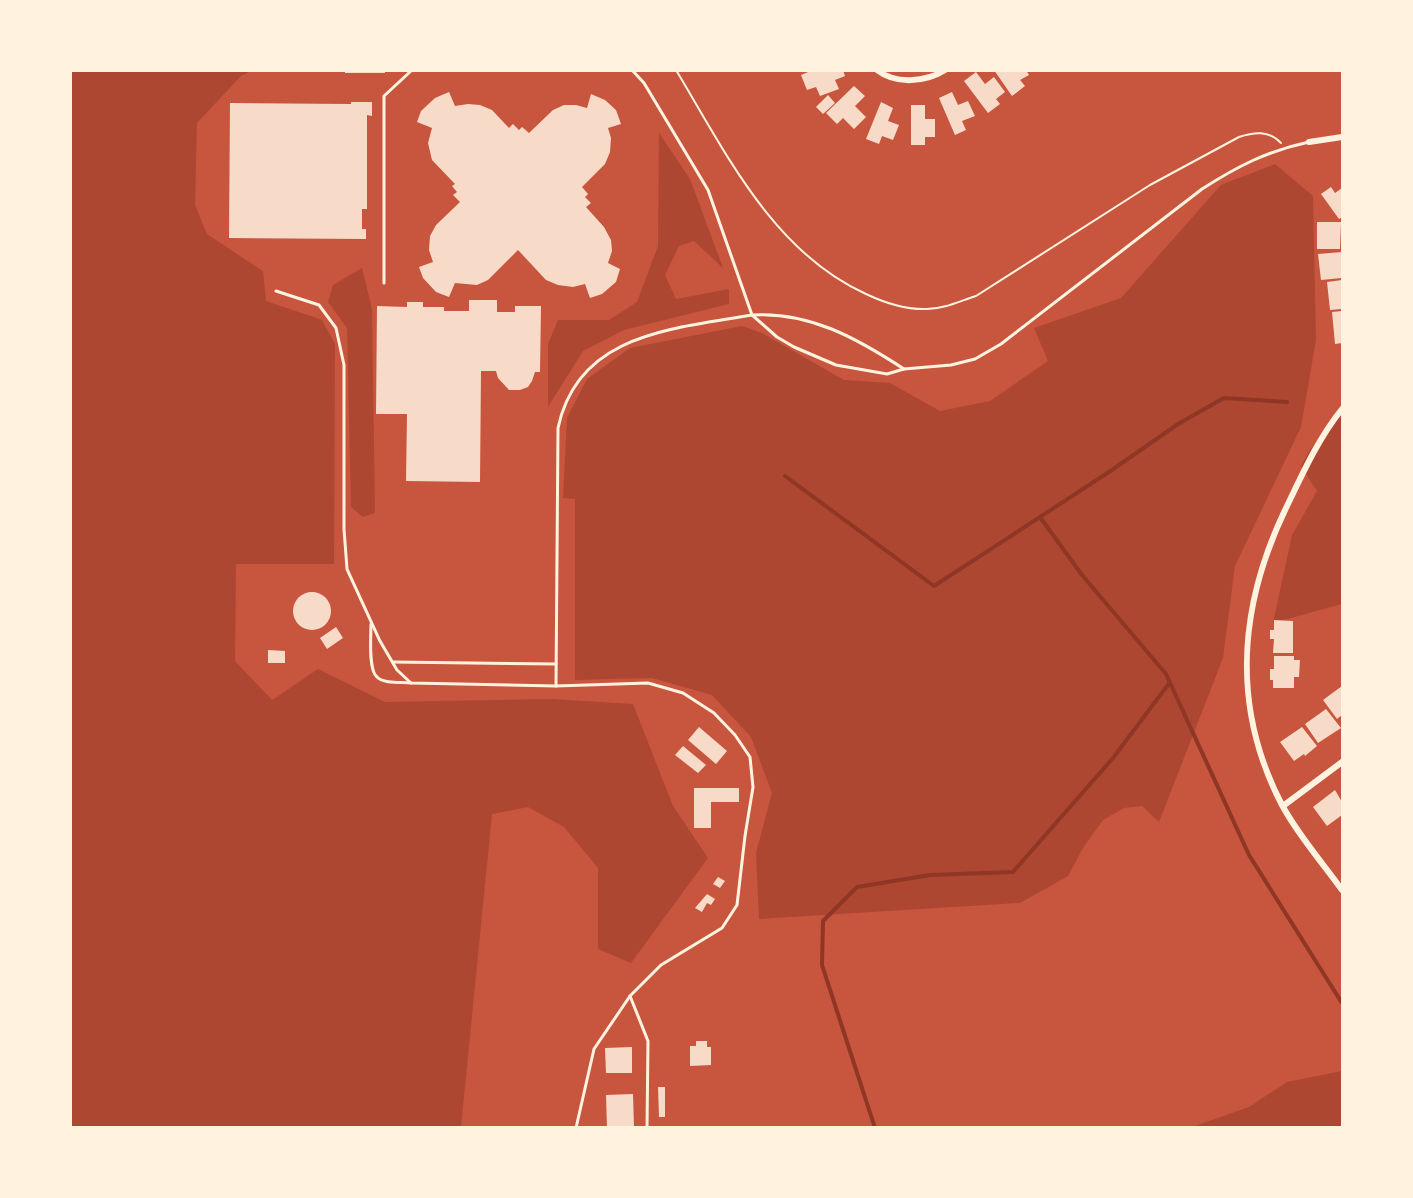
<svg xmlns="http://www.w3.org/2000/svg" width="1413" height="1198" viewBox="0 0 1413 1198" font-family="'Varela Round',sans-serif">
<style>
.green{fill:#ae4732}
.lines{fill:none;stroke-linecap:round;stroke-linejoin:round}
.stream{stroke:#8f3625;stroke-width:4}
.building{fill:#f7dbc8}
.path{stroke:#fff3e0;stroke-width:2}
.service{stroke:#fff3e0;stroke-width:3}
.minor{stroke:#fff3e0;stroke-width:6}
</style>
<rect width="100%" height="100%" fill="#c8553d"/>
<g class="green">
<path d="M70,71H251L241,76L197,123L195,205L207,234L263,271L266,301L322,320L335,344L334,564H236L235,661L272,700L318,669L385,702L552,699L633,704L673,806L708,858L631,963L598,949V868L564,827L528,807L492,814L461,1127H71Z"/>
<path d="M659,133L690,179L723,268L694,241L679,246L665,275L676,299L729,289V304L624,330L583,351L548,407V344L558,320H609L637,302L658,246Z"/>
<path d="M1275,164L1313,196L1316,340L1301,427L1235,566L1223,658L1159,822L1142,806L1124,808L1103,820L1083,848L1068,876L1020,903L759,919L756,853L772,793L751,737L712,695L652,678L575,680V499L563,498L567,418L587,379L630,348L742,326L762,333L844,380L890,383L940,411L990,401L1048,361L1034,328L1121,298L1221,185Z"/>
<path d="M362,268L372,309L375,513L363,517L351,507L347,328L328,302L333,285Z"/>
<path d="M1342,409V604L1273,623L1292,535L1317,491L1301,466L1310,450Z"/>
<path d="M1342,1071V1127H1192L1249,1107L1287,1082Z"/>
</g>
<g class="lines">
<g class="stream">
<path d="M785,476L934,586L1109,472L1178,424L1224,398L1287,402"/>
<path d="M1040,517L1082,575L1166,674L1249,855L1342,1003"/>
<path d="M875,1128L822,965L823,921L857,887L930,875L1013,872L1113,758L1170,682"/>
</g>
</g>
<g class="building">
<rect x="345" y="70" width="40" height="3"/>
<path d="M813,70H843L845,76L835,80L839,89L820,96L816,87L807,90L801,75Z"/>
<path d="M994,70H1026L1029,75L1020,80L1025,86L1012,96Z"/>
<path d="M976,72L985,84L994,77L1005,92L996,99L1000,104L988,113L964,81Z"/>
<path d="M854,86L865,96L855,106L866,117L854,129L843,118L837,124L826,113Z"/>
<path d="M449,92L455,106L468,104L480,105L492,110L509,128L513,124L519,130L522,127L529,133L553,110L564,105H576L587,108L591,94L605,100L616,110L621,124L608,128L611,138L610,152L605,164L582,187L588,194L585,197L591,203L586,207L604,227L611,240L612,251L608,263L620,269L616,282L602,294L590,298L585,284L573,287L558,285L546,280L518,250L488,280L477,285L455,283L449,297L436,292L423,278L419,267L433,262L429,250L430,236L436,225L460,202L453,195L457,192L452,186L455,184L432,160L428,143L432,128L417,122L421,111L435,98Z"/>
<path d="M952,92L958,105L968,101L975,116L962,121L966,130L955,135L939,98Z"/>
<path d="M828,95L835,103L823,114L816,107Z"/>
<path d="M351,102H372V116L367,115V209H362V229H366V239L229,238L230,103L351,104Z"/>
<path d="M881,102L893,108L888,121L899,125L893,140L882,136L879,144L866,139Z"/>
<path d="M911,105H925V119H935V137H925V145H911Z"/>
<path d="M1331,187L1335,193L1342,188V217L1339,219L1321,194Z"/>
<path d="M1317,222H1341L1340,249H1317Z"/>
<path d="M1342,252V278L1321,280L1318,254Z"/>
<path d="M1342,280V309L1330,310L1327,282Z"/>
<path d="M469,300H497V312H515V306H541L540,372H535L532,381L528,387L520,390H509L498,378L496,371H481L480,482L406,481L407,414H376L377,306L407,307V302H423V307H444V311H469Z"/>
<path d="M1342,311V343L1335,344L1332,312Z"/>
<circle cx="312" cy="611" r="19"/>
<path d="M1274,620L1293,621V653H1273L1274,639H1270V630H1274Z"/>
<path d="M336,627L343,638L327,649L320,638Z"/>
<path d="M268,650L285,651V663H268Z"/>
<path d="M1274,656H1294V660H1300L1299,677H1294V688H1273V680H1270V669H1274Z"/>
<path d="M1342,686V715L1337,719L1323,700Z"/>
<path d="M1326,709L1341,728L1318,743L1305,724Z"/>
<path d="M699,727L727,751L716,764L688,740Z"/>
<path d="M1302,727L1317,746L1305,756L1304,754L1294,761L1280,742Z"/>
<path d="M683,746L706,765L698,773L675,755Z"/>
<path d="M694,788H739V802H711V828H694Z"/>
<path d="M1335,790L1342,802V815L1327,826L1313,807Z"/>
<path d="M718,877L725,881L720,888L713,884Z"/>
<path d="M707,894L715,899L711,905L707,903L702,912L695,908Z"/>
<path d="M696,1041H707V1047H711V1065L690,1066V1046H696Z"/>
<path d="M632,1047V1073H606L605,1048Z"/>
<path d="M658,1087H665V1117H659Z"/>
<path d="M633,1094L634,1128H607L606,1095Z"/>
</g>
<g class="lines">
<path class="path" d="M676,70C726,153 773,252 866,294C885,303 905,310 927,309C944,309 960,301 976,296L1150,185L1239,137C1254,132 1269,130 1281,143"/>
<g class="service">
<path d="M632,70L644,83L708,190L752,315L777,337L794,347L836,365L887,374L904,369L951,365L975,359L1001,344L1202,189C1238,166 1267,151 1309,142"/>
<path d="M384,283V96L412,70"/>
<path d="M276,291L319,305L336,328L344,365V529L347,569L380,641L397,670L411,683L556,686"/>
<path d="M371,624C371,635 368,670 377,677C384,684 401,682 411,683"/>
<path d="M393,662L556,664"/>
<path d="M630,996L648,1041L647,1128"/>
<path d="M576,1128L594,1049L630,996L661,965L722,928L737,905L745,836L753,787L750,757L735,735L714,713L683,693L648,683L556,686L558,428C578,333 673,329 752,315C809,311 858,339 904,369"/>
</g>
<g class="minor">
<path d="M877,70C896,85 926,82 945,70"/>
<path d="M1309,142L1342,137"/>
<path d="M1342,409C1318,439 1303,473 1286,508C1239,606 1230,705 1282,805C1298,835 1322,862 1342,890"/>
<path d="M1283,806L1342,762"/>
</g>
</g>
<rect width="1413" height="1198" fill="none" stroke="#fff3e0" stroke-width="144"/>
</svg>
